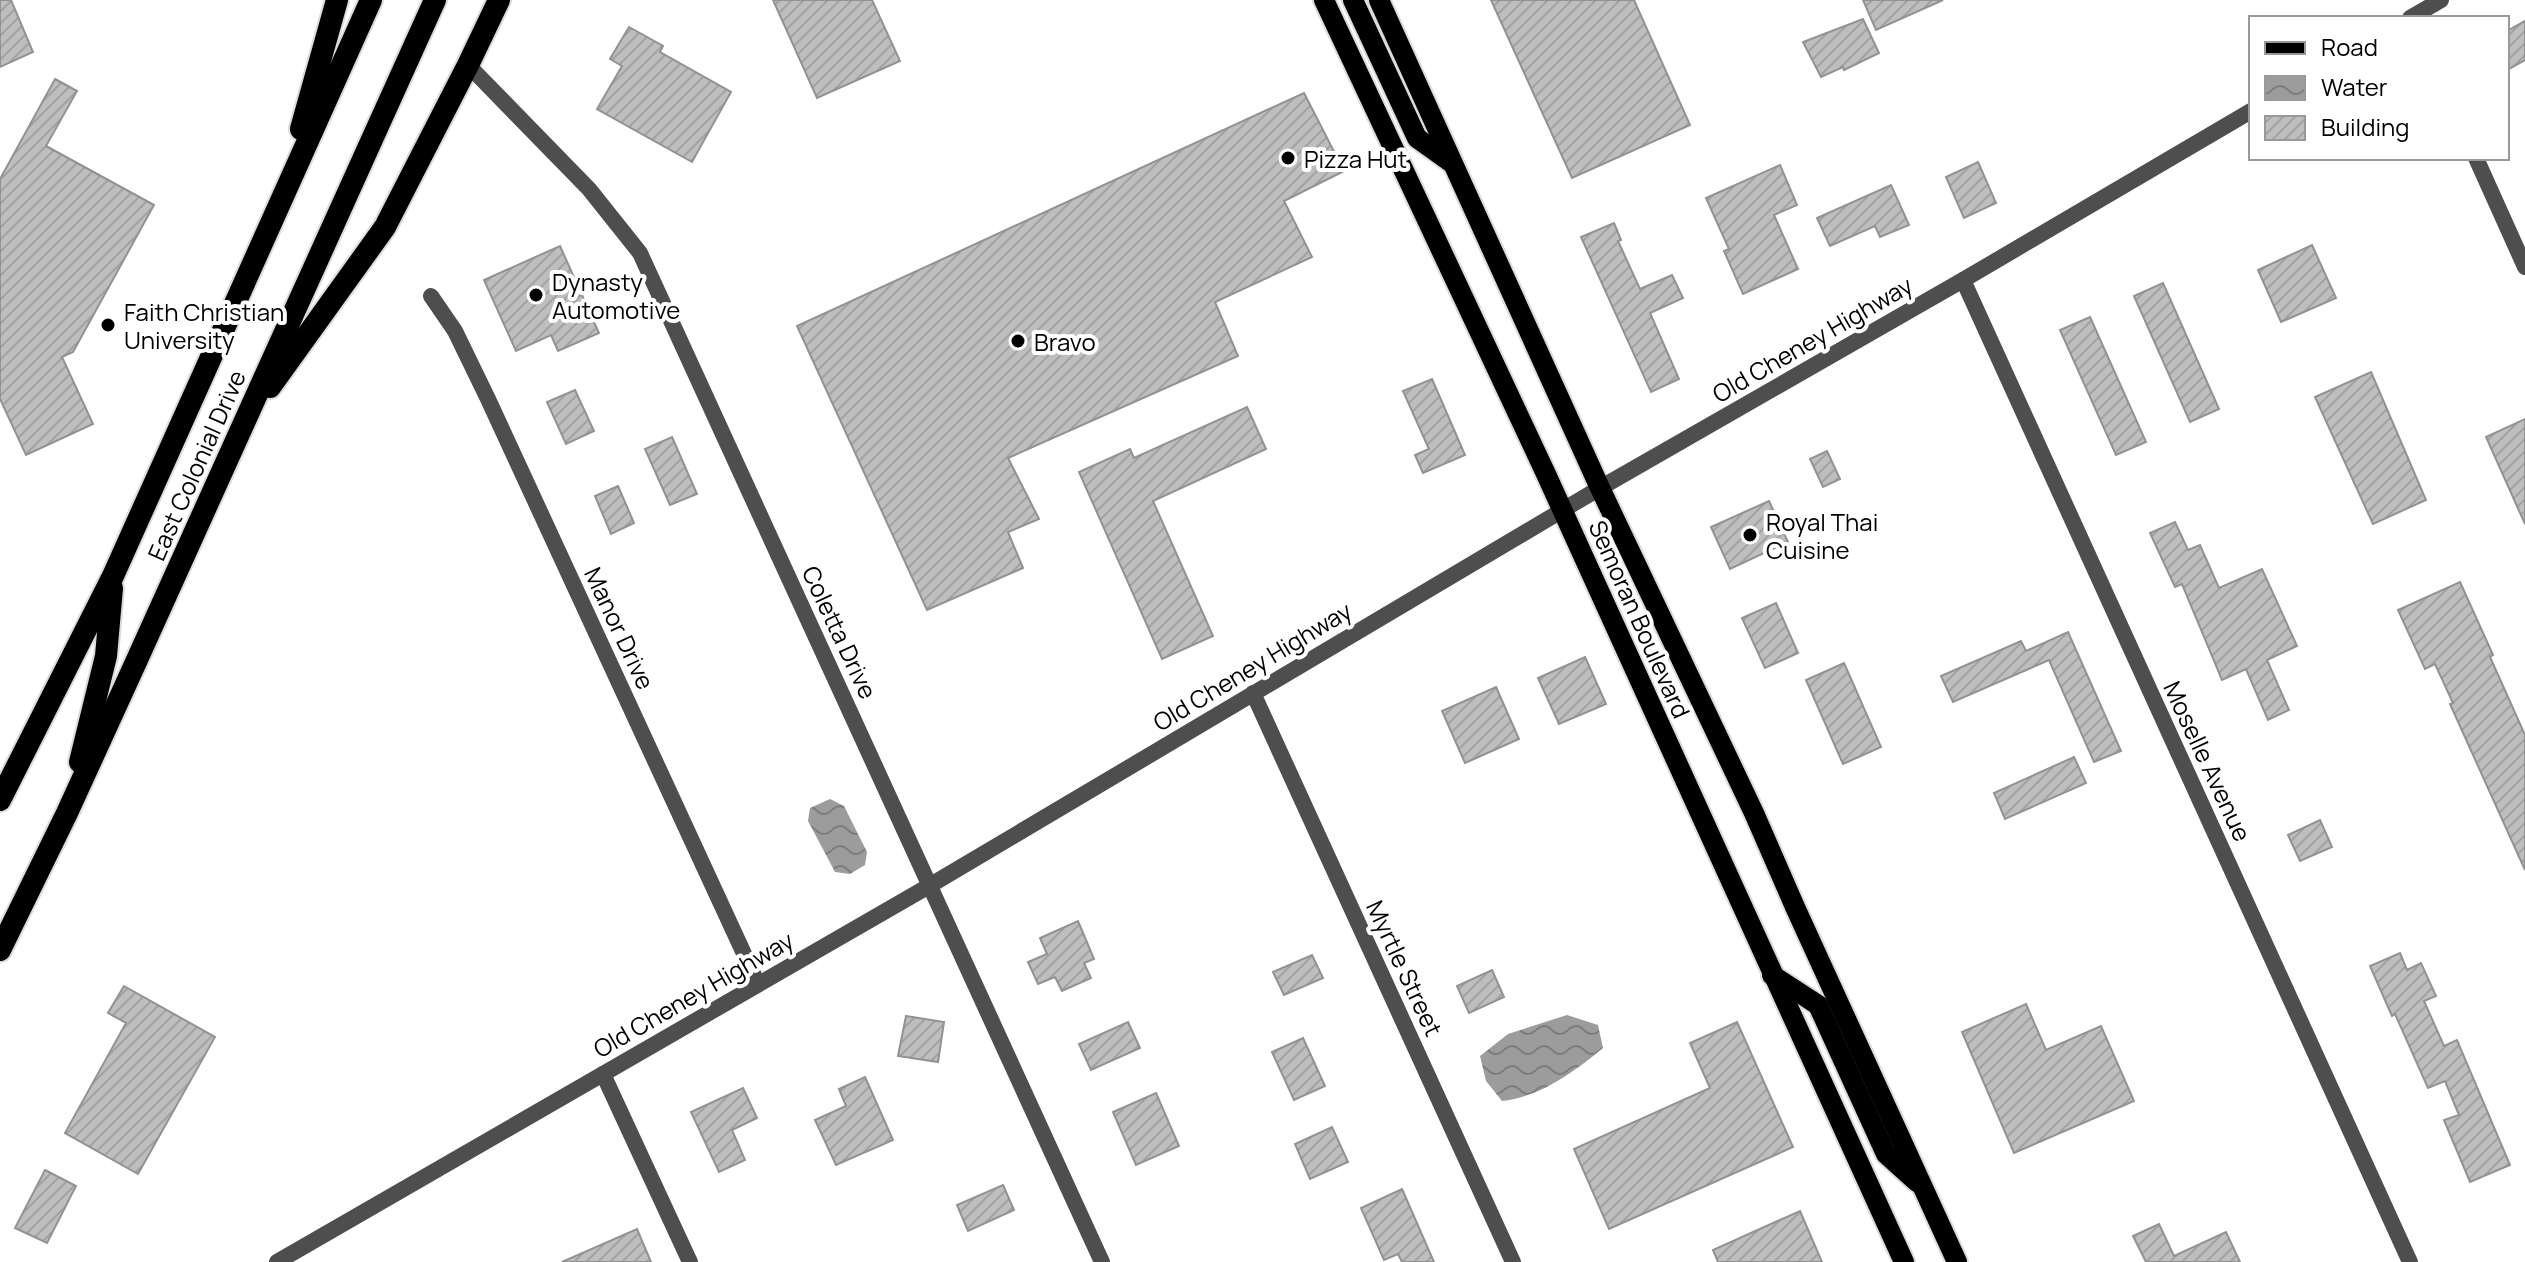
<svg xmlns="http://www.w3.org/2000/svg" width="2525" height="1262" viewBox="0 0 2525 1262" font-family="Manrope,sans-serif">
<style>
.water{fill:url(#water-waves)}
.building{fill:url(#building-hatch);stroke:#929292;stroke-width:2}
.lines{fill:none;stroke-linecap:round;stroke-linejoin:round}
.primary-casing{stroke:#dbdbdb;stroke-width:24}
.trunk-casing{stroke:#dbdbdb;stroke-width:26}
.minor{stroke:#4e4e4e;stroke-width:16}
.tertiary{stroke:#4e4e4e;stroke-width:16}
.primary{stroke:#000;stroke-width:20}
.trunk{stroke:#000;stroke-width:22}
.poi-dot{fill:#000;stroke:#fff;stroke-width:3}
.labels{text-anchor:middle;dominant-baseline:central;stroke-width:8;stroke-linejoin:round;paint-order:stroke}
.poi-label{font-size:24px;fill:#000;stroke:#fff;text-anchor:start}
.street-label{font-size:24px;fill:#000;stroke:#fff}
</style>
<defs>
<pattern id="water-waves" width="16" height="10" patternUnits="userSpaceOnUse" patternTransform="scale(2)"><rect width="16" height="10" fill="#9c9c9c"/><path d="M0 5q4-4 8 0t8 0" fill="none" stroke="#7d7d7d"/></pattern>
<pattern id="building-hatch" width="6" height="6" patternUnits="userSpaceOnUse" patternTransform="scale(2)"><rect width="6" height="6" fill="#bebebe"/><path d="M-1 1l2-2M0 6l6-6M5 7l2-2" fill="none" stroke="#a2a2a2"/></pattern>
</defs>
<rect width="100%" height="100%" fill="#fff"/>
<g class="water">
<path d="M830,799L844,806L867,852L865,865L850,874L835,872L808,821L810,808Z"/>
<path d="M1567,1015L1598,1025L1603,1048C1574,1072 1540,1097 1502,1101L1486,1081L1480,1056L1508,1034Z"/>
</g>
<g class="building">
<path d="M0,0H11L33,52L0,67Z"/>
<path d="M773,0H872L900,61L817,98Z"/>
<path d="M1491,0H1634L1690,125L1572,178Z"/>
<path d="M1863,0H1943L1876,30Z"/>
<path d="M1863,19L1879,53L1844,70L1843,67L1821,77L1803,42Z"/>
<path d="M2525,21V60L2507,70V31Z"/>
<path d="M629,27L663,46L660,52L731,92L692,162L597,109L622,66L610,59Z"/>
<path d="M55,79L77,91L46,146L154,205L73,352L62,357L93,424L26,455L0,399V179Z"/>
<path d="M1304,93L1344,171L1284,201L1312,257L1215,302L1238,356L1008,458L1039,519L1008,532L1023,568L927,610L797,326Z"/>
<path d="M1978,162L1996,203L1964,218L1946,177Z"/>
<path d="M1780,165L1797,205L1774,215L1798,269L1743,294L1724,251L1729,249L1706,198Z"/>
<path d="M1891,185L1909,225L1880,237L1875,226L1830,246L1817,218Z"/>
<path d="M1614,223L1621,240L1618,241L1640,289L1672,275L1683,298L1650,313L1679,379L1651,392L1581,237Z"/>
<path d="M2312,245L2336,298L2281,322L2258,270Z"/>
<path d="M560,246L599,333L558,351L551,335L516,351L484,280Z"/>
<path d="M2163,283L2219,409L2190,422L2134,296Z"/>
<path d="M2090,317L2146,442L2116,455L2060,330Z"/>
<path d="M2371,372L2426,500L2373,524L2315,397Z"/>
<path d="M1432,379L1465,455L1423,473L1415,455L1429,449L1403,391Z"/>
<path d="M575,390L594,431L566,444L547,402Z"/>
<path d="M1247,407L1266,449L1153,501L1213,636L1162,659L1079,472L1130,449L1134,458Z"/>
<path d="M2525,419V524L2486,437Z"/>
<path d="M672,437L697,494L670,505L645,449Z"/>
<path d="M1827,451L1840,479L1823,487L1810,459Z"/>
<path d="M618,486L634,523L611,534L595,496Z"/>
<path d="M1769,501L1788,542L1730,569L1711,527Z"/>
<path d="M2175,522L2188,550L2200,545L2219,588L2262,569L2297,646L2267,660L2289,710L2268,720L2246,669L2222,680L2182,584L2175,587L2150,533Z"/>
<path d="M2460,582L2493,655L2490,657L2525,735V870L2450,704L2453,703L2435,664L2425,669L2398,610Z"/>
<path d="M1776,603L1798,653L1765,668L1742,618Z"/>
<path d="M2068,632L2121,751L2094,762L2049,660L1953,702L1941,676L2021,641L2026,651Z"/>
<path d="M1585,657L1606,704L1559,724L1538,678Z"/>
<path d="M1844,663L1881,747L1843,764L1806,680Z"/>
<path d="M1496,687L1519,739L1465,763L1442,711Z"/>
<path d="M2074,757L2086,783L2005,819L1994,793Z"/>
<path d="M2320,820L2332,847L2300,861L2288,835Z"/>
<path d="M1078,921L1094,959L1084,963L1091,978L1062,991L1055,977L1038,984L1028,962L1047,954L1040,938Z"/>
<path d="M2400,953L2407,970L2421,963L2436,996L2424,1001L2444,1046L2457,1040L2510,1165L2470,1182L2444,1120L2459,1115L2445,1081L2428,1088L2395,1014L2392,1016L2370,966Z"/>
<path d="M1312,955L1323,978L1284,995L1273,972Z"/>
<path d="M1492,970L1504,997L1469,1013L1457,986Z"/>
<path d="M124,986L215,1037L138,1174L65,1133L126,1023L108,1013Z"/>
<path d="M2026,1004L2046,1050L2101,1026L2134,1101L2014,1153L1962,1032Z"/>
<path d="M906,1016L944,1022L938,1062L898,1056Z"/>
<path d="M1128,1022L1140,1048L1091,1070L1079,1044Z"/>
<path d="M1737,1022L1793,1147L1609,1229L1574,1149L1710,1088L1690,1043Z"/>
<path d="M1303,1038L1325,1086L1294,1100L1272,1052Z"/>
<path d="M865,1077L893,1140L836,1165L815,1120L846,1106L839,1089Z"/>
<path d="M743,1088L757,1118L732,1130L745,1160L719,1172L691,1112Z"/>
<path d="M1156,1093L1179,1146L1136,1165L1113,1112Z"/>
<path d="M1332,1127L1348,1162L1310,1179L1295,1144Z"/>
<path d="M45,1170L76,1186L47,1243L15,1228Z"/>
<path d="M1003,1185L1014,1210L968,1231L957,1205Z"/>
<path d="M1402,1189L1434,1262H1402L1398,1254L1384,1260L1361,1208Z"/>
<path d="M1800,1211L1822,1262H1718L1713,1250Z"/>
<path d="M2159,1224L2174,1256L2226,1232L2240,1262H2146L2133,1236Z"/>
<path d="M637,1229L651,1262H562Z"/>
</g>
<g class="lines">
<defs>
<g id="primary">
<path d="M1324,0L1546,474L1904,1262"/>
<path d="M1353,0L1417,138L1452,163"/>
<path d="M1379,0L1600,488L1754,813L1795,907L1957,1262"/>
<path d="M1772,975L1818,1005L1886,1154L1917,1182"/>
</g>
<g id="trunk">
<path d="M301,129L337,0"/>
<path d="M270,387L385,227L468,65L499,0"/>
<path d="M80,762L106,656L112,588"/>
<path d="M0,800L113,576L371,0"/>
<path d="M0,950L67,813L136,662L435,0"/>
</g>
</defs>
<use href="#primary" class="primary-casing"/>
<use href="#trunk" class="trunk-casing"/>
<g class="minor">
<path d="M468,65L589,189L640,253L1102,1262"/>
<path d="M2476,158L2525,267"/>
<path d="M1963,280L2410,1262"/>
<path d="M431,296L455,331L488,399L758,984"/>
<path d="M1253,693L1513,1262"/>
<path d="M603,1074L690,1262"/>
</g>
<g class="tertiary">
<path d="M2410,18L2441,0"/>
<path d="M277,1262L929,886L1600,488L1963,280L2251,111"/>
</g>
<use href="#primary" class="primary"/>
<use href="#trunk" class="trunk"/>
</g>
<g class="poi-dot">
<circle cx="1288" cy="158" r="8"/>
<circle cx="536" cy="295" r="8"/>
<circle cx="108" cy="325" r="8"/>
<circle cx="1018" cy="341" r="8"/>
<circle cx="1750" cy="535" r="8"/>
</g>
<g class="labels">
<g class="poi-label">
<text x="1304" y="158">Pizza Hut</text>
<text x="552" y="281">Dynasty<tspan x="552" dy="28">Automotive</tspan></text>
<text x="124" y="311">Faith Christian<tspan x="124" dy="28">University</tspan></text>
<text x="1034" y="341">Bravo</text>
<text x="1766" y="521">Royal Thai<tspan x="1766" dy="28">Cuisine</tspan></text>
</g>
<g class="street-label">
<text transform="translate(1812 339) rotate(-30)">Old Cheney Highway</text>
<text transform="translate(196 465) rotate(-66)">East Colonial Drive</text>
<text transform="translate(1640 619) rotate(66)">Semoran Boulevard</text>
<text transform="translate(620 628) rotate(65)">Manor Drive</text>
<text transform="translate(840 632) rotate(65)">Coletta Drive</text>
<text transform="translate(1252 666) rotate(-31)">Old Cheney Highway</text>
<text transform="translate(2208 761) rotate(65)">Moselle Avenue</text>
<text transform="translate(1405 968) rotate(65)">Myrtle Street</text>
<text transform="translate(693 994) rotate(-30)">Old Cheney Highway</text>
</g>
</g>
<rect x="2249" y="16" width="260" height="144" fill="#ffffff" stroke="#999999" stroke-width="2"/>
<rect x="2265" y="42" width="40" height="12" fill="#000000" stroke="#999999" stroke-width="2"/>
<text x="2321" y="56" font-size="24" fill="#000000">Road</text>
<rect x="2265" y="76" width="40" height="24" fill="url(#water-waves)" stroke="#999999" stroke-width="2"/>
<text x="2321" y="96" font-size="24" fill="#000000">Water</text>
<rect x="2265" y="116" width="40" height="24" fill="url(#building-hatch)" stroke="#999999" stroke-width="2"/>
<text x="2321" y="136" font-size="24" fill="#000000">Building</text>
</svg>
